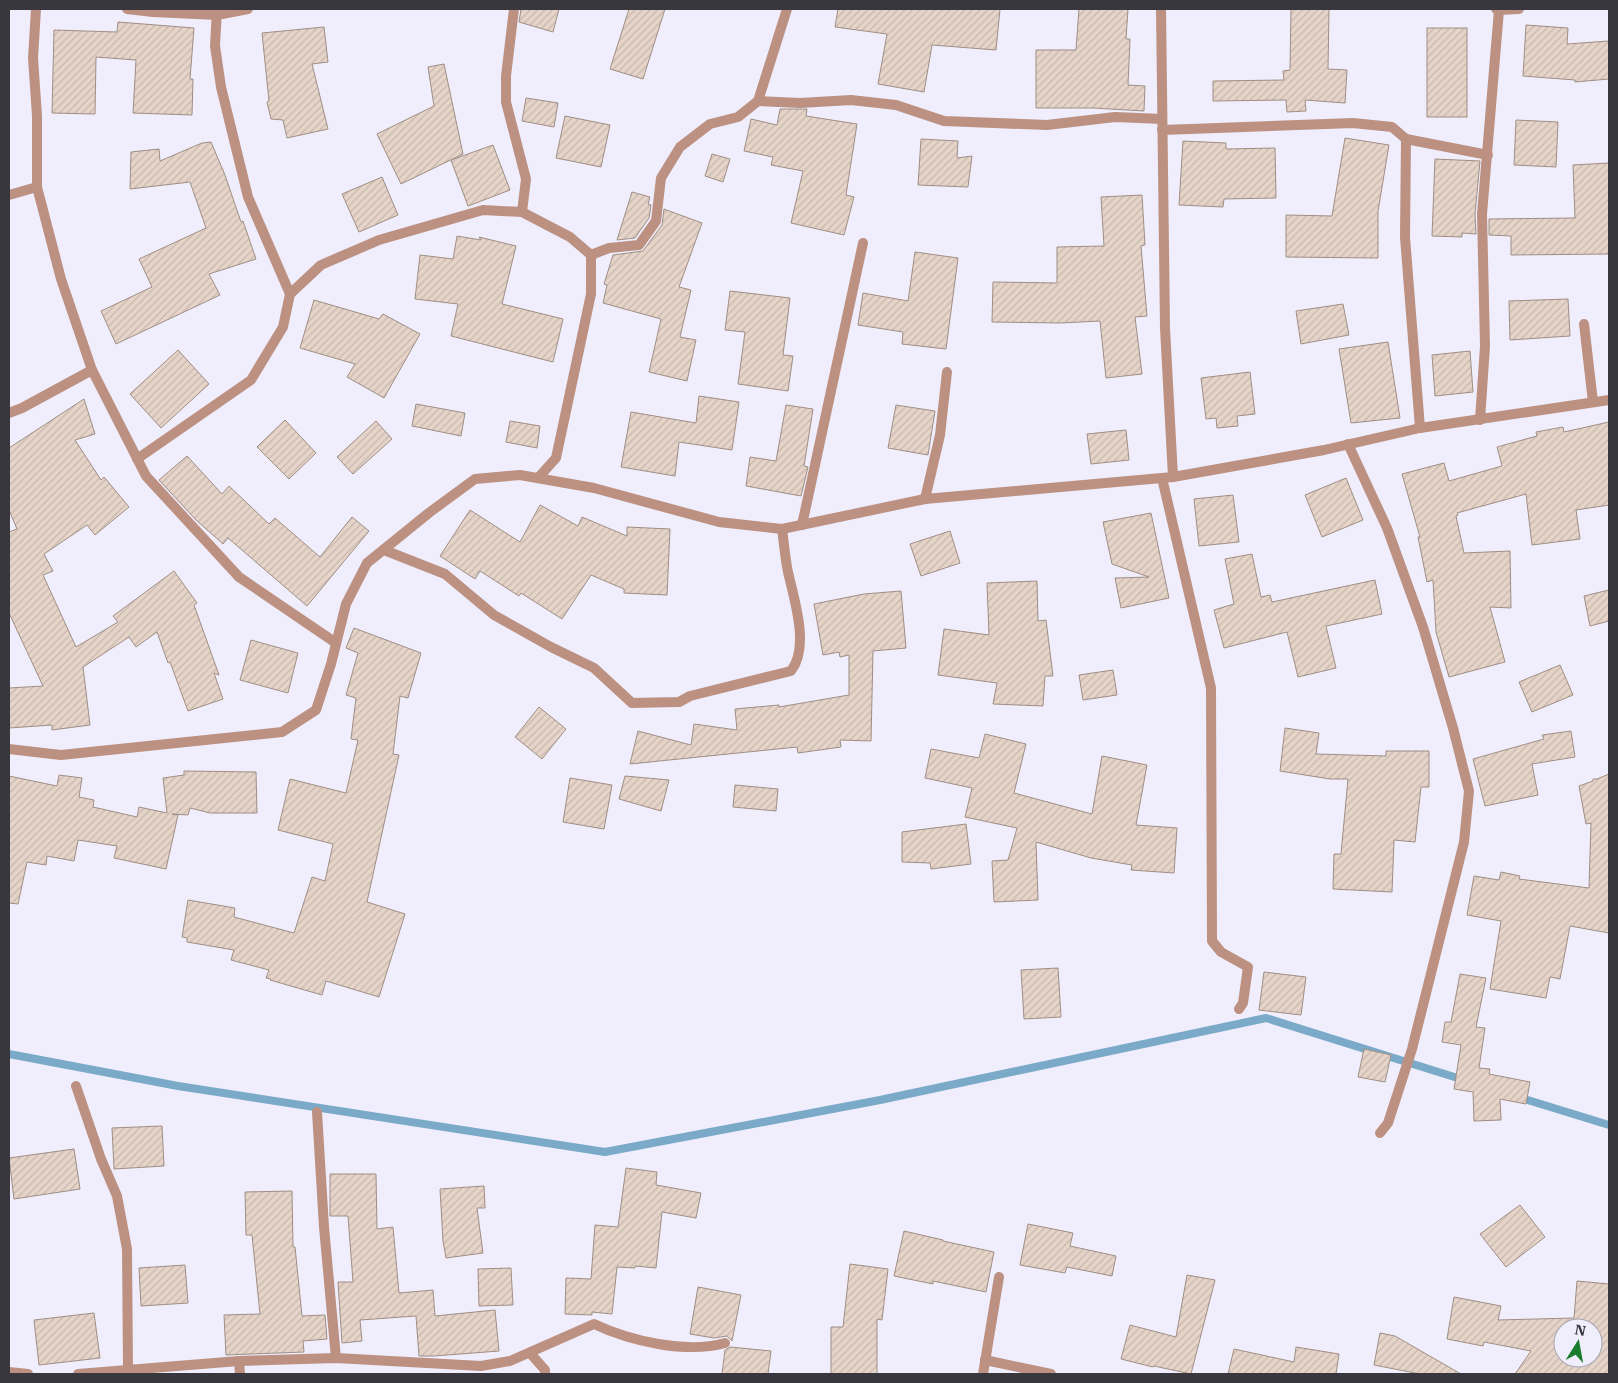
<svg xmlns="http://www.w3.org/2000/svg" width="1618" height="1383" viewBox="0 0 1618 1383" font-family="'IBM Plex Serif',serif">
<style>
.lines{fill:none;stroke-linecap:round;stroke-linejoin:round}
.stream{stroke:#7aaac8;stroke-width:8}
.building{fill:url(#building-hatch);stroke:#9f8e83;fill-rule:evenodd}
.minor{stroke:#bc9182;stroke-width:10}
</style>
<defs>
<pattern id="building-hatch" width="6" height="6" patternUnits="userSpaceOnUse" patternTransform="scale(1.25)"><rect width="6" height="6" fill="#e6d4c9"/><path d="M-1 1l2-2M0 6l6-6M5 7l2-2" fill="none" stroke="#c6b7ae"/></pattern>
</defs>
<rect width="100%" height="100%" fill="#f0eefd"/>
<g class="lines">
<g class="stream">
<path d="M9,1054L178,1086L605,1152L880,1100L1266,1018L1464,1080"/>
<path d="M1518,1097L1609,1125"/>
</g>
</g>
<g class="building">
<path d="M521,9H559L553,32L519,22Z"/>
<path d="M629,9H665L643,79L610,69Z"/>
<path d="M838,9H1000L996,50L932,45L924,92L878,84L887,34L835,27Z"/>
<path d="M1079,9H1128L1126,39H1130L1128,85L1145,86L1144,111L1093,108H1036V50H1076Z"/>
<path d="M1291,9H1329L1328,69L1347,70L1345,103L1305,100L1306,111L1287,112L1286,100L1213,101V81L1284,80L1283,71L1290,70Z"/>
<path d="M118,22L194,28L190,79H193L192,115L133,113L136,60L96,57L95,114L52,113L54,30L117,32Z"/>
<path d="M1526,25L1568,28L1567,44L1609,41V79L1575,82V80L1523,76Z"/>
<path d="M324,27L328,62L312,64L328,129L287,138L283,120L271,119L267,102L269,101L262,33Z"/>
<rect x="1427" y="28" width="40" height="89"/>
<path d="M444,64L463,154L401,184L377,134L434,106L428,67Z"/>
<path d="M526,98L558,103L554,127L522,121Z"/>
<path d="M780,109H807L806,116L857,124L846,195L854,197L844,235L791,223L803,171L771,165L773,157L744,151L751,119L777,125Z"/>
<path d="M565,116L610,125L601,167L556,158Z"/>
<path d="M1516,120L1558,122L1556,167L1514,165Z"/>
<path d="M1345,138L1389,145L1378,211V258L1286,257V215L1332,216Z"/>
<path d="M921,139L958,141L957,158L972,156L968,187L918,185Z"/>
<path d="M1183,141L1226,143V149L1275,148L1276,198L1224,199L1223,207L1179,205Z"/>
<path d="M211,142L225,175L241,222L243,221L256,259L209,274L220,295L116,344L101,311L152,287L139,259L206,228L190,182L130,189L131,152L159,149L160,161L202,143Z"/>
<path d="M493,145L510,190L468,206L451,160Z"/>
<path d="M712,154L730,159L723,182L705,176Z"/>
<path d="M1435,159L1480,161L1475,214L1476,234L1462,233V237L1432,236Z"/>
<path d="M1609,163V254L1511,255V236L1489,235V219L1575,218L1573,165Z"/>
<path d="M382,177L398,215L359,232L342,194Z"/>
<path d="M632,192L650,197L648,204L651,205L649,218L635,238L617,240Z"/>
<path d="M1142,195L1145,245L1141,246L1147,316L1135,317L1142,374L1106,378L1100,321L1060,323L992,322L993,282L1057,283V247L1104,246L1101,197Z"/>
<path d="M664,209L702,223L679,287L691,290L680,337L696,340L687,381L649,372L661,319L603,303L607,285L604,284L613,255L643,251L662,225Z"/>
<path d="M457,236L481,240L479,237L516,246L502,304L563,319L553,362L451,336L458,304L415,299L420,255L453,259Z"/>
<path d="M915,252L958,258L946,349L902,344L903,332L858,325L863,293L908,301Z"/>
<path d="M730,291L790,298L783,355L793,356L788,391L738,384L745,332L725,330Z"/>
<path d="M1568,299L1570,336L1510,340L1509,301Z"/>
<path d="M314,300L379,319L383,314L420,334L384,398L347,377L355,364L300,348Z"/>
<path d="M1343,304L1349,335L1301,344L1296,311Z"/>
<path d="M1388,342L1400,418L1351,423L1339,349Z"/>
<path d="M178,350L209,384L161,428L130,394Z"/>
<path d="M1470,351L1473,392L1435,396L1432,355Z"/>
<path d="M1250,372L1255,414L1237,416L1238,426L1217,428L1216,418L1206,419L1201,378Z"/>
<path d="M699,396L739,402L732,450L679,442L675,476L621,467L631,412L696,423Z"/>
<path d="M84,399L95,434L75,440L101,480L104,477L129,507L95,535L87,525L44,554L53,571L43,575L76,647L118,622L113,616L174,571L197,603L194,605L219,675L214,673L223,699L188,711L170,662L168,663L157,632L136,647L129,637L83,667L90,725L52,730V725L9,728V688L43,686L9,613V532L17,529L9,510V448Z"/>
<path d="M416,404L465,413L461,436L412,426Z"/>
<path d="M786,405L813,409L804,466L808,467L801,496L746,486L750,457L776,461Z"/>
<path d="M896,405L935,411L928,455L888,448Z"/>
<path d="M285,420L316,453L289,479L257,447Z"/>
<path d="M376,421L392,439L353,474L337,457Z"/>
<path d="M510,421L540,426L537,448L506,442Z"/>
<path d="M1609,422V505L1576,510L1580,539L1532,545L1526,494L1457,513L1458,515L1456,516L1464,553L1510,551L1511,608L1490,607L1505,662L1449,677L1436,632L1433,580L1427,582L1418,537H1420L1402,474L1444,463L1449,481L1502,466L1497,447L1537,436L1536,432L1563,427L1564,432Z"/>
<path d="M1126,430L1129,460L1091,464L1087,434Z"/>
<path d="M187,456L222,494L229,486L269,524L275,518L320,557L352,517L369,531L307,606L228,538L223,544L196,520L159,480Z"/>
<path d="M1346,478L1363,520L1322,537L1305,495Z"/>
<path d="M1233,495L1239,542L1199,546L1194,499Z"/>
<path d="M540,505L578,526L582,517L627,536V527L670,529L667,595L624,593V589L591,575L562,619L521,593L519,596L480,571L475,579L440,556L470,510L520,542Z"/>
<path d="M1151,513L1169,598L1121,608L1115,578L1149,577L1112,564L1103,522Z"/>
<path d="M950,531L960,563L921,576L910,544Z"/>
<path d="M1252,554L1261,597L1270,595L1272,602L1375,580L1382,614L1326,626L1336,668L1298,677L1287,632L1224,648L1214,610L1234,604L1225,559Z"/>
<path d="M1037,581L1038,621L1046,620L1053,676H1045L1043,706L993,704L997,683L938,675L944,629L989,635L987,583Z"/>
<path d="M1609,590V621L1590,626L1584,596Z"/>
<path d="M901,591L906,648L873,651L871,741L840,740L841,747L798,753L797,747L630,764L638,731L691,745L694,724L737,730L735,709L779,705V707L849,695V655L840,657L839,652L823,655L814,604L864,594Z"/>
<path d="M354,628L421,653L408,698L400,696L393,754L399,755L367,902L405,914L379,997L326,981L322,995L270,980L271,979L266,978L269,970L231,960L234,950L187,942V938L182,937L188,900L235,908L234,917L294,933L312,877L325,881L333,844L278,830L290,779L346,793L358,740L351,739L356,698L346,695L358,653L346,648Z"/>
<path d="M251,640L298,653L288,693L240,680Z"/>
<path d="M1560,665L1573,695L1532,712L1519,682Z"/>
<path d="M1113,670L1117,695L1083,700L1079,675Z"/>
<path d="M539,707L566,729L542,759L515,737Z"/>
<path d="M1285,728L1319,733L1316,754L1386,756V751H1429V787H1421L1415,842L1394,840L1392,892L1333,889L1334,854H1341L1348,779H1330L1280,771Z"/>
<path d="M1571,731L1575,757L1532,764L1538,795L1485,806L1473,759L1544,739L1542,735Z"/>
<path d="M985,734L1026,744L1014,793L1092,814L1102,756L1147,765L1136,825L1177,828L1174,873L1131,870L1132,865L1091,858L1036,842L1038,900L994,902L992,861L1008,860L1017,828L965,817L972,788L925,778L931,749L979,758Z"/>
<path d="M184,771L256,772L257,813H210L190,808L188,815L172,814L178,815L166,869L114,858L117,846L78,840L74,861L47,856L46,865L27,862L18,904L9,903V776L57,786L59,775L82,778L79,797L94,800L93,807L137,817L139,807L167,813L163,778L184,775Z"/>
<path d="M1609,774V933L1570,926L1560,979L1550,977L1546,998L1490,989L1501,921L1467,915L1474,876L1499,880L1501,872L1520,876L1519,879L1589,888L1591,823L1586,824L1579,786L1593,781V779H1597Z"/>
<path d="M625,776L669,780L661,811L619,799Z"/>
<path d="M570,778L612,785L604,829L563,822Z"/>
<path d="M735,785L778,789L776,811L733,807Z"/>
<path d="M966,824L971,864L931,869L930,863L902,862V832Z"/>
<path d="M1058,968L1061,1017L1024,1019L1021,970Z"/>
<path d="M1264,972L1306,977L1301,1015L1259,1010Z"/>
<path d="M1460,974L1486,978L1476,1027L1485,1028L1479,1068L1490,1069L1489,1074L1530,1082L1526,1104L1500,1099L1501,1120L1474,1121L1473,1092L1454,1089L1461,1045L1442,1042L1445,1022H1451Z"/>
<path d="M1364,1049L1391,1055L1385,1082L1358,1077Z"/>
<path d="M162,1126L164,1166L114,1169L112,1128Z"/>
<path d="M74,1149L80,1189L14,1199L9,1158Z"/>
<path d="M626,1168L657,1172L656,1185L701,1193L696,1218L662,1212L656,1268L635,1266V1268L617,1267L612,1314L592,1312V1315L565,1314L566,1278L591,1279L595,1225L618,1227Z"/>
<path d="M330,1174H376L377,1229L393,1227L399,1293L433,1290L435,1316L495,1310L499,1351L434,1356H419L416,1316L360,1320L362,1341L342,1343L338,1282H353L348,1216H330Z"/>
<path d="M484,1186L485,1208H477L483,1253L446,1258L443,1241L440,1189Z"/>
<path d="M292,1191L293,1247H295L302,1316L325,1315L327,1339L303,1341L304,1352L226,1355L224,1315L260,1314L252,1235H246L245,1192Z"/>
<path d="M1520,1205L1545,1237L1506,1267L1480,1234Z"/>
<path d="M1028,1224L1073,1233L1070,1246L1116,1256L1112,1276L1067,1267L1065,1273L1020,1265Z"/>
<path d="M904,1231L943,1240V1241L994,1252L986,1292L933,1281V1284L894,1276Z"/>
<path d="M850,1264L888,1269L882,1320L877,1319V1374H831V1327H843Z"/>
<path d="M185,1265L188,1303L141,1306L139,1268Z"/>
<path d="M511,1268L513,1305L479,1306L478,1269Z"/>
<path d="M1187,1275L1215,1280L1191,1374L1154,1366L1153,1367L1121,1359L1130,1325L1176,1337Z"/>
<path d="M1577,1281L1609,1284V1374H1515L1531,1351L1484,1342L1483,1346L1447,1339L1454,1297L1501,1306L1498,1320L1574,1318ZM1563,1328H1593V1358H1563Z"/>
<path d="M698,1287L741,1295L732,1341L727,1336L714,1338L690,1334Z"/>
<path d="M94,1313L100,1358L39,1365L34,1320Z"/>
<path d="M1380,1333L1395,1336L1461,1374H1420L1374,1365Z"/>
<path d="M730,1347L771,1351L768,1374H722L725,1350Z"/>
<path d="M1296,1347L1339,1354L1336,1374H1228L1234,1349L1294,1362Z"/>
</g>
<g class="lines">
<g class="minor">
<path d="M36,9L33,58L37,116V187L61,279L92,370L146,476L239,577L336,643"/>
<path d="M127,9L153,12L217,15L248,9"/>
<path d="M1161,9L1165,328L1173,477"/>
<path d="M1496,9L1499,10L1519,9"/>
<path d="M758,101L800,103L851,100L896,105L944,121L1047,125L1115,117L1162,119"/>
<path d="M1162,130L1353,123L1392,127L1406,139L1405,237L1420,428"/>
<path d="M1406,139L1488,155"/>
<path d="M9,195L37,187"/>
<path d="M522,212L570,237L591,255V294L556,458L538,478"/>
<path d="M591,255L609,248L639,245L656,221L661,178L680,147L710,124L738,117L758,101L787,9"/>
<path d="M290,294L321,265L379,240L483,210L522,212L526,179L506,102V76L514,9"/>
<path d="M1584,324L1593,402"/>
<path d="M9,413L22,408L92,370"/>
<path d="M1480,420L1485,346L1482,214L1499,10"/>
<path d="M1348,444L1387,528L1423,627L1453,728L1469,791L1464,842L1412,1049L1388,1123L1380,1133"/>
<path d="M137,459L251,380L283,327L290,294L248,197L221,87L215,46L217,9"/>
<path d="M1162,478L1211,688L1212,941L1221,952L1248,967L1243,1003L1239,1009"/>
<path d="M925,499L940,435L947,372"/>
<path d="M802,525L863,243"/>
<path d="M384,550L445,574L494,615L551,647L594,668L632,703L679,702L690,696L791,671C810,647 794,599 788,572C785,558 784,543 782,529"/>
<path d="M9,749L61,755L282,732L316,710L331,664L346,604L367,563L430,512L475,479L520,475L594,488L719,522L782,529L925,499L1173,477L1324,450L1420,428L1609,400"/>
<path d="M76,1086L101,1159L117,1196L127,1249L128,1370"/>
<path d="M317,1112L324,1227L336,1358"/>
<path d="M530,1353L545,1370V1374"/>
<path d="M985,1360L1051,1374"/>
<path d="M239,1361L240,1374"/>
<path d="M9,1372L28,1374"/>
<path d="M78,1374L239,1361L336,1358L481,1366L510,1361L594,1324C630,1341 686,1354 725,1343"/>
<path d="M983,1374L999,1277"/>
</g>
</g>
<rect width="1618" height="1383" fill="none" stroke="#38373e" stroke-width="20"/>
<g transform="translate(1578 1343) rotate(11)"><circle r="24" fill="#f0eefd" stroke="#a6a5b1"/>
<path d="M0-4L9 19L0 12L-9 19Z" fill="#1a7c2d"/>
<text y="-8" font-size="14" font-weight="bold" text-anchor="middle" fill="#38373e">N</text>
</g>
</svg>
